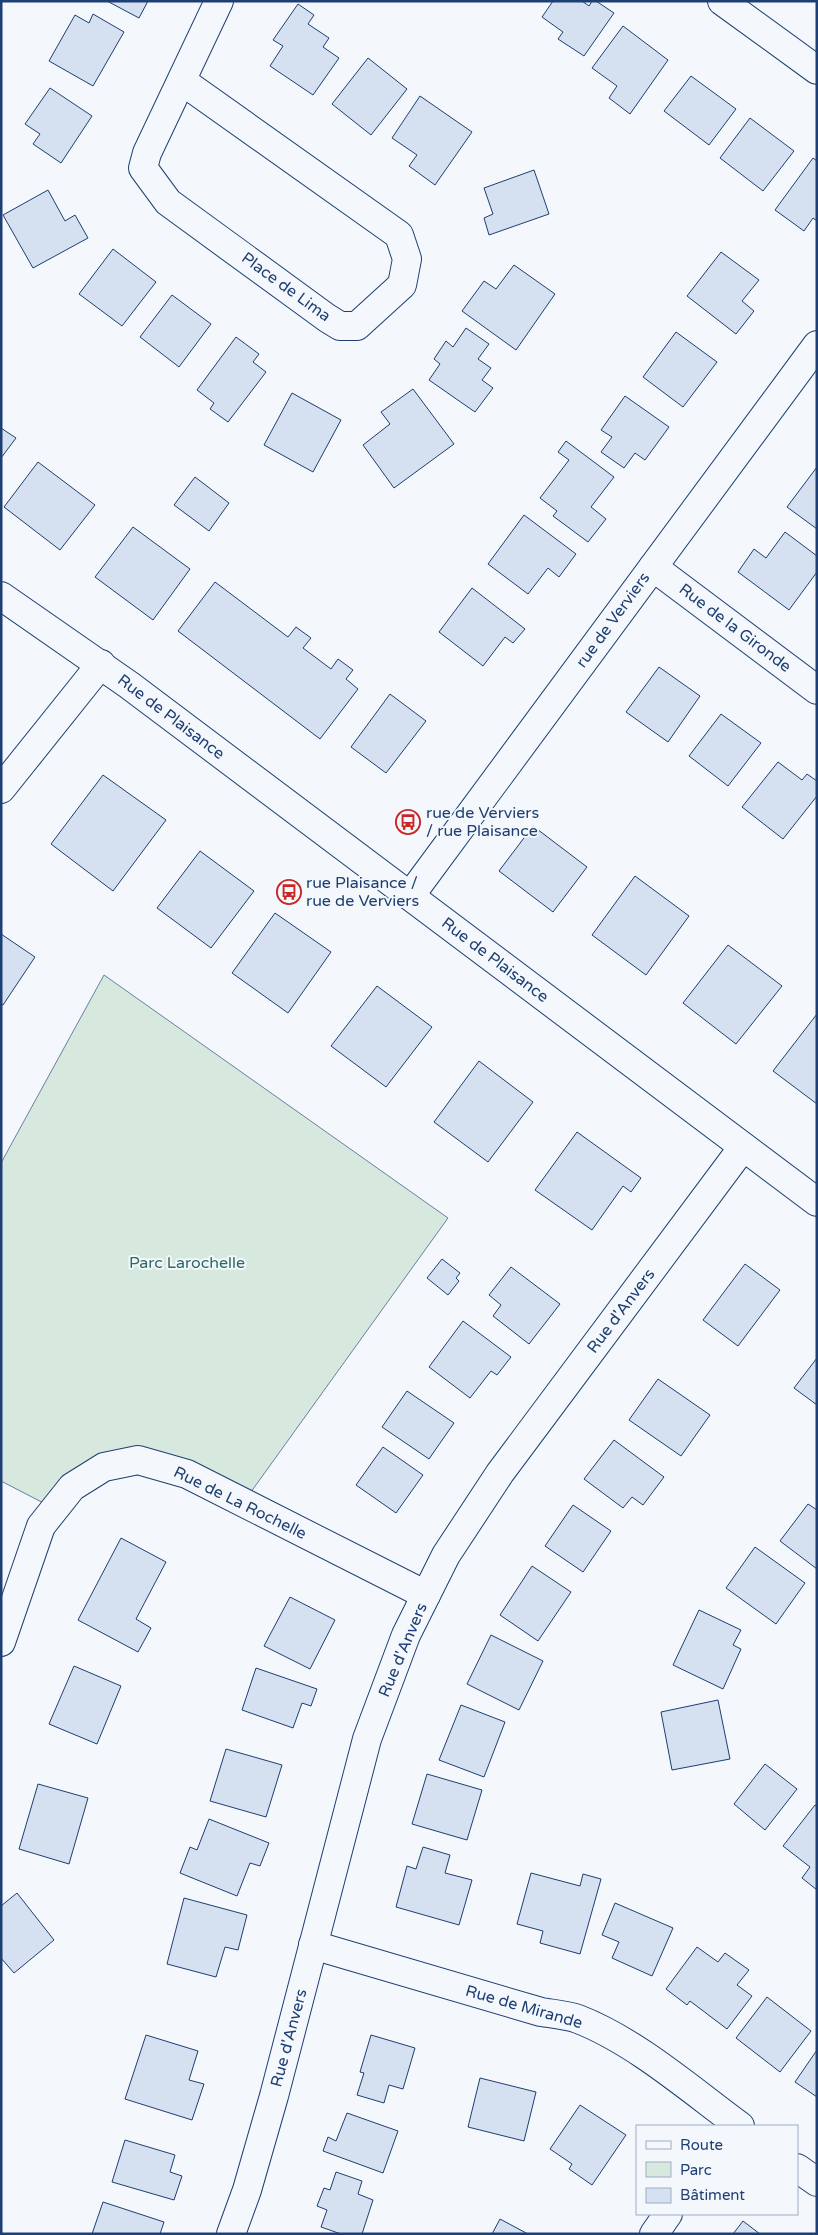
<svg xmlns="http://www.w3.org/2000/svg" width="818" height="2235" viewBox="0 0 818 2235" font-family="'Varela Round',sans-serif">
<style>
.green{fill:#d7e8df;stroke:#687fa3}
.building{fill:#d5e0f0;stroke:#1d3f73}
.lines{fill:none;stroke-linecap:round;stroke-linejoin:round}
.street-casing{stroke:#1d3f73;stroke-width:30}
.secondary-casing{stroke:#1d3f73;stroke-width:30}
.street{stroke:#f4f7fb;stroke-width:28}
.secondary{stroke:#f4f7fb;stroke-width:28}
.labels{text-anchor:middle;dominant-baseline:central;stroke-width:4;stroke-linejoin:round;paint-order:stroke}
.street-label{font-size:16px;fill:#1d3f73;stroke:#f4f7fb}
.poi-label{font-size:16px;fill:#1d3f73;stroke:#f4f7fb;text-anchor:start}
.park-label{font-size:16px;fill:#2c6c60;stroke:#f4f7fb}
</style>
<rect width="100%" height="100%" fill="#f4f7fb"/>
<path class="green" d="M104,975L448,1218L243,1503L138,1460L55,1509L1,1481V1163Z"/>
<g class="building">
<path d="M107,1H148L139,18Z"/>
<path d="M553,1H582L589,6L592,1H596L614,13L584,56L558,39L563,32L542,17Z"/>
<path d="M298,4L314,15L308,24L329,38L323,47L339,58L313,95L270,66L283,46L273,40Z"/>
<path d="M93,14L124,32L93,86L49,61L75,15L89,23Z"/>
<path d="M623,26L668,60L630,114L609,98L617,86L592,68Z"/>
<path d="M368,58L407,89L371,135L332,104Z"/>
<path d="M691,76L736,109L709,145L664,111Z"/>
<path d="M50,88L92,116L61,163L33,144L40,134L25,124Z"/>
<path d="M420,96L472,132L435,185L409,166L417,155L392,138Z"/>
<path d="M750,118L794,151L763,191L720,158Z"/>
<path d="M813,158L817,161V221L813,218L804,231L775,210Z"/>
<path d="M534,170L549,214L489,235L484,218L493,214L484,188Z"/>
<path d="M48,190L65,221L75,215L88,238L33,268L3,215Z"/>
<path d="M113,249L156,282L122,326L79,294Z"/>
<path d="M721,252L759,280L742,301L754,311L736,334L687,296Z"/>
<path d="M514,265L555,294L516,350L462,311L484,281L496,289Z"/>
<path d="M172,295L211,324L179,367L140,337Z"/>
<path d="M466,328L489,344L478,359L491,368L482,380L493,388L475,412L429,380L440,364L434,359L446,341L453,347Z"/>
<path d="M676,332L717,362L683,407L643,377Z"/>
<path d="M236,337L259,354L253,362L266,372L228,422L210,409L214,403L197,390Z"/>
<path d="M413,389L454,444L394,488L363,445L390,424L381,412Z"/>
<path d="M292,393L341,420L313,472L264,445Z"/>
<path d="M625,396L669,427L645,460L635,453L624,468L601,452L612,437L601,430Z"/>
<path d="M1,428L16,438L1,458Z"/>
<path d="M566,441L614,477L591,507L606,519L588,542L553,516L557,511L540,498L569,460L558,452Z"/>
<path d="M38,462L95,505L60,550L4,507Z"/>
<path d="M817,467V529L787,507Z"/>
<path d="M195,477L229,503L209,531L174,505Z"/>
<path d="M524,515L576,554L559,577L548,568L528,594L488,564Z"/>
<path d="M133,527L190,569L153,620L95,577Z"/>
<path d="M785,532L817,556V572L789,610L738,572L754,549L766,558Z"/>
<path d="M215,582L288,637L296,627L311,638L303,648L331,669L338,659L353,670L346,679L358,689L320,739L178,631Z"/>
<path d="M472,588L525,629L513,643L505,637L483,666L439,632Z"/>
<path d="M659,667L700,696L668,742L626,712Z"/>
<path d="M390,694L426,721L386,773L351,747Z"/>
<path d="M721,714L761,743L728,786L689,756Z"/>
<path d="M778,762L802,780L807,774L817,781V796L783,839L742,807Z"/>
<path d="M103,775L166,820L113,891L51,844Z"/>
<path d="M533,826L587,867L553,912L499,871Z"/>
<path d="M200,851L254,891L211,948L157,908Z"/>
<path d="M635,876L689,916L646,975L592,935Z"/>
<path d="M275,913L331,952L288,1013L232,973Z"/>
<path d="M1,934L35,957L3,1005L1,1004Z"/>
<path d="M728,945L782,986L736,1044L683,1003Z"/>
<path d="M377,986L432,1027L386,1087L331,1046Z"/>
<path d="M817,1014V1104L773,1071Z"/>
<path d="M479,1061L533,1102L488,1162L434,1122Z"/>
<path d="M577,1132L641,1178L631,1192L623,1186L592,1230L535,1190Z"/>
<path d="M442,1259L460,1273L456,1278L459,1281L448,1295L427,1278Z"/>
<path d="M745,1264L780,1290L738,1346L703,1320Z"/>
<path d="M511,1267L560,1304L529,1344L493,1316L501,1305L489,1295Z"/>
<path d="M463,1321L511,1357L497,1375L491,1371L470,1398L429,1367Z"/>
<path d="M817,1358V1405L794,1388Z"/>
<path d="M658,1379L710,1415L681,1456L629,1420Z"/>
<path d="M407,1391L454,1423L429,1459L382,1427Z"/>
<path d="M614,1440L664,1477L643,1505L632,1497L623,1508L584,1479Z"/>
<path d="M383,1447L423,1475L396,1513L356,1485Z"/>
<path d="M808,1504L817,1510V1569L780,1541Z"/>
<path d="M573,1505L611,1531L583,1572L545,1546Z"/>
<path d="M121,1538L166,1562L136,1619L151,1628L138,1652L78,1620Z"/>
<path d="M755,1547L805,1583L776,1624L726,1588Z"/>
<path d="M532,1566L571,1592L538,1641L500,1615Z"/>
<path d="M290,1597L335,1620L310,1669L264,1646Z"/>
<path d="M699,1610L741,1630L733,1645L741,1649L723,1689L673,1665Z"/>
<path d="M491,1635L543,1661L519,1710L467,1684Z"/>
<path d="M74,1666L121,1686L97,1744L49,1724Z"/>
<path d="M256,1668L317,1689L311,1706L302,1703L293,1728L242,1710Z"/>
<path d="M718,1700L730,1759L672,1770L661,1712Z"/>
<path d="M461,1705L505,1722L484,1777L439,1760Z"/>
<path d="M226,1749L282,1765L266,1817L210,1801Z"/>
<path d="M765,1764L797,1789L765,1830L734,1804Z"/>
<path d="M427,1774L482,1790L467,1840L412,1824Z"/>
<path d="M38,1784L88,1798L69,1864L19,1849Z"/>
<path d="M815,1805L817,1806V1890L802,1878L810,1867L783,1846Z"/>
<path d="M209,1819L269,1843L260,1866L250,1863L237,1896L180,1873L190,1847L197,1850Z"/>
<path d="M423,1847L450,1855L445,1873L472,1880L459,1925L396,1907L407,1866L416,1869Z"/>
<path d="M531,1873L580,1886L583,1874L601,1879L580,1954L540,1943L543,1931L517,1924Z"/>
<path d="M17,1893L54,1940L14,1973L1,1958V1906Z"/>
<path d="M184,1898L247,1915L238,1950L225,1947L216,1977L167,1964Z"/>
<path d="M615,1903L673,1928L652,1976L612,1958L619,1942L602,1935Z"/>
<path d="M697,1947L718,1962L725,1953L749,1970L737,1985L752,1996L727,2029L690,2001L687,2005L666,1989Z"/>
<path d="M767,1997L811,2031L780,2072L736,2038Z"/>
<path d="M146,2035L198,2051L189,2080L204,2084L192,2120L125,2099Z"/>
<path d="M371,2035L415,2048L403,2089L389,2085L384,2103L357,2095L364,2073L360,2072Z"/>
<path d="M817,2050V2097L795,2082Z"/>
<path d="M480,2078L536,2092L524,2141L468,2127Z"/>
<path d="M580,2105L626,2135L592,2185L569,2169L572,2164L550,2149Z"/>
<path d="M347,2113L398,2131L383,2173L323,2151L328,2137L336,2141Z"/>
<path d="M125,2140L175,2155L170,2172L182,2176L174,2200L112,2182Z"/>
<path d="M336,2172L362,2181L358,2194L373,2200L362,2234H341L321,2227L327,2210L317,2206L324,2188L330,2190Z"/>
<path d="M103,2202L164,2222L160,2234H92Z"/>
<path d="M500,2219L528,2234H492Z"/>
<path d="M743,2221L760,2234H733Z"/>
</g>
<g class="lines">
<defs>
<g id="street">
<path d="M722,1L817,70"/>
<path d="M182,81L399,235L407,259L402,285L357,326H340L327,318L168,202L143,168L147,153L219,1"/>
<path d="M653,567L817,690"/>
<path d="M1,789L101,664"/>
<path d="M410,896L817,345"/>
<path d="M1,1642L41,1526L72,1487L104,1467L138,1460L187,1474L426,1595"/>
<path d="M313,1945L541,2012C553,2014 567,2015 578,2019C635,2041 691,2090 740,2126"/>
<path d="M797,2168L817,2182"/>
<path d="M231,2234L247,2190L274,2096L367,1739L406,1635L446,1555L500,1473L743,1147"/>
<path d="M654,2234L668,2214"/>
</g>
<path id="secondary" d="M1,596L129,685L817,1202"/>
</defs>
<use href="#street" class="street-casing"/>
<use href="#secondary" class="secondary-casing"/>
<use href="#street" class="street"/>
<use href="#secondary" class="secondary"/>
</g>
<defs>
<symbol id="bus-ring" viewBox="-11 -11 22 22"><circle r="9.5" fill="#f4f7fb" stroke="#c62828" stroke-width="1.5"/><path d="M-5-6H5V4H4V6H2V4H-2V6H-4V4H-5ZM-3.5-4V0h7V-4ZM-3.5 1.2v1.5H-2V1.2ZM2 1.2v1.5H3.5V1.2Z" fill="#c62828"/></symbol>
</defs>
<g fill-rule="evenodd">
<use href="#bus-ring" x="394" y="808" width="28" height="28"/>
<use href="#bus-ring" x="275" y="878" width="28" height="28"/>
</g>
<g class="labels">
<g class="street-label">
<text transform="translate(286 287) rotate(36)">Place de Lima</text>
<text transform="translate(613 620) rotate(-54)">rue de Verviers</text>
<text transform="translate(735 628) rotate(37)">Rue de la Gironde</text>
<text transform="translate(171 717) rotate(37)">Rue de Plaisance</text>
<text transform="translate(495 960) rotate(37)">Rue de Plaisance</text>
<text transform="translate(621 1311) rotate(-53)">Rue d'Anvers</text>
<text transform="translate(240 1503) rotate(26)">Rue de La Rochelle</text>
<text transform="translate(403 1650) rotate(-67)">Rue d'Anvers</text>
<text transform="translate(524 2007) rotate(16)">Rue de Mirande</text>
<text transform="translate(289 2038) rotate(-75)">Rue d'Anvers</text>
</g>
<g class="poi-label">
<text x="426" y="813">rue de Verviers<tspan x="426" dy="18">/ rue Plaisance</tspan></text>
<text x="306" y="883">rue Plaisance /<tspan x="306" dy="18">rue de Verviers</tspan></text>
</g>
<g class="park-label">
<text x="187" y="1263">Parc Larochelle</text>
</g>
</g>
<rect width="818" height="2235" fill="none" stroke="#1d3f73" stroke-width="5"/>
<rect x="636" y="2125" width="162" height="90" fill="#f4f7fb" stroke="#9eadc5"/>
<rect x="646" y="2141" width="25" height="8" fill="#f4f7fb" stroke="#9eadc5"/>
<text x="680" y="2150" font-size="15" fill="#1d3f73">Route</text>
<rect x="646" y="2162" width="25" height="15" fill="#d7e8df" stroke="#9eadc5"/>
<text x="680" y="2175" font-size="15" fill="#1d3f73">Parc</text>
<rect x="646" y="2188" width="25" height="15" fill="#d5e0f0" stroke="#9eadc5"/>
<text x="680" y="2200" font-size="15" fill="#1d3f73">Bâtiment</text>
</svg>
